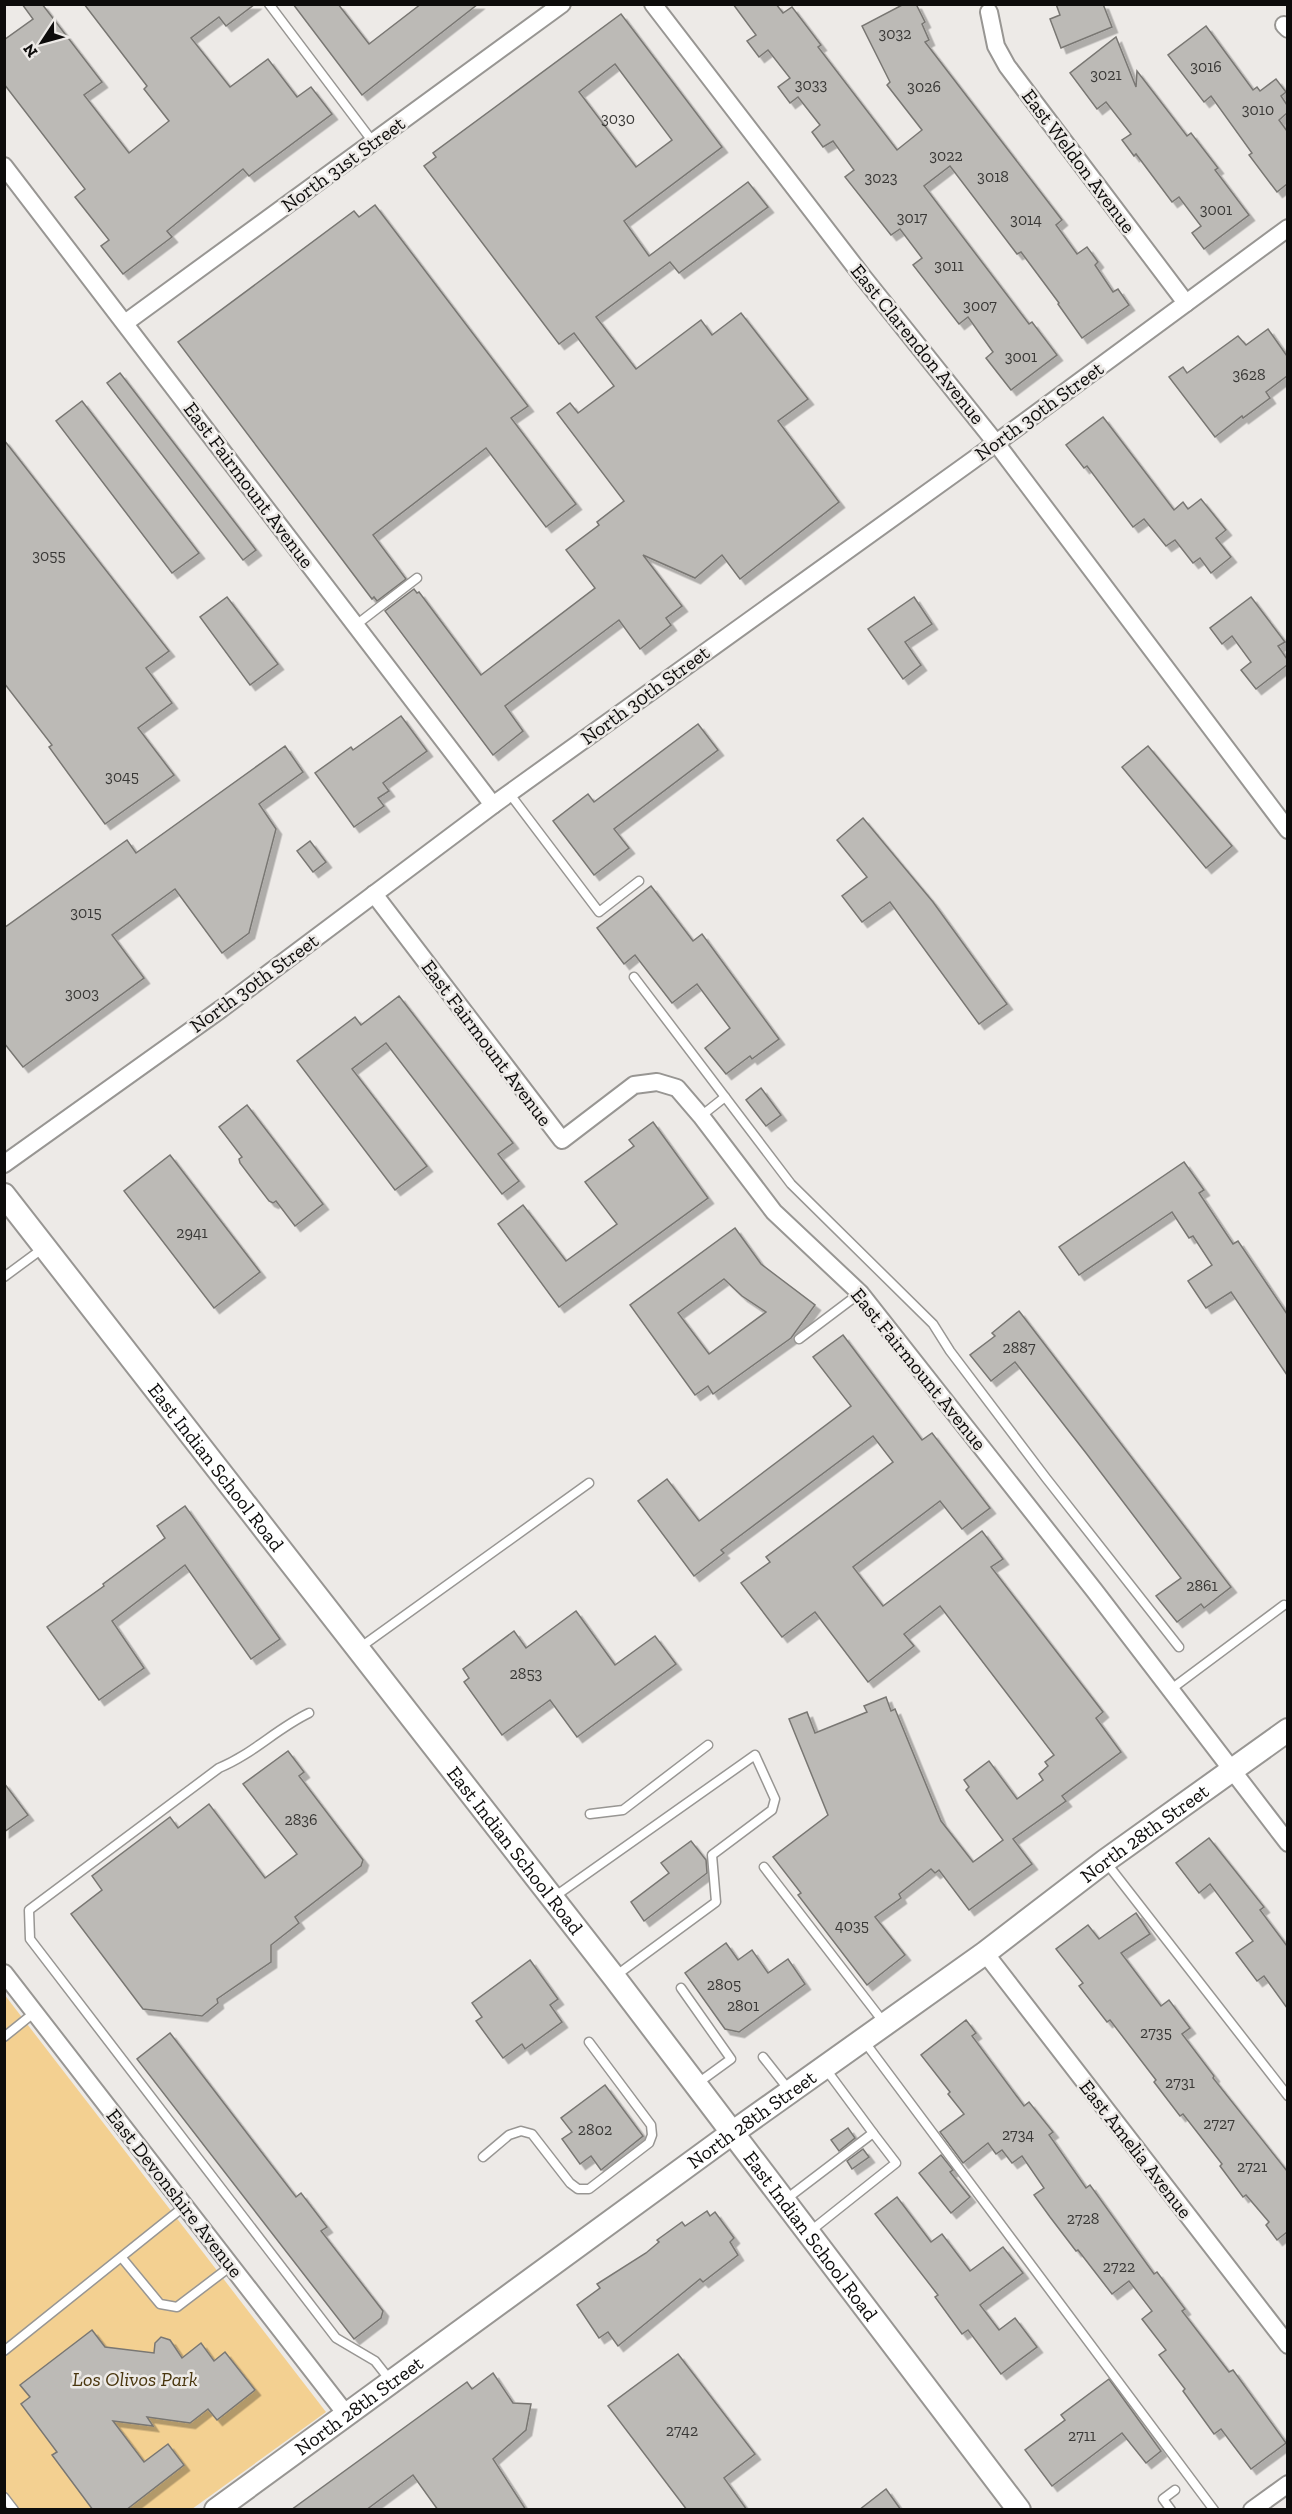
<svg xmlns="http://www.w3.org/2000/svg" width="1292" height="2514" viewBox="0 0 1292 2514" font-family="'Zilla Slab',serif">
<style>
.green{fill:#f3d091}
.building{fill:#bcbab6;stroke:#797773;stroke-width:1.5;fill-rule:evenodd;filter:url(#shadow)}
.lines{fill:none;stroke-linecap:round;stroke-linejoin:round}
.lane-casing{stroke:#989693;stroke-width:11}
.street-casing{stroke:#989693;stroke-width:20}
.secondary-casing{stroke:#989693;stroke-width:26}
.lane{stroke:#fff;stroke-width:8}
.street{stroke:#fff;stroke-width:16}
.secondary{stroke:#fff;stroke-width:22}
.labels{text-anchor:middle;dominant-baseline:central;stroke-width:5;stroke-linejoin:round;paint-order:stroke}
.number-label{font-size:16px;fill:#393836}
.street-label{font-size:20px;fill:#0d0c0b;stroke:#edeae7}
.park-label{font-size:20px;font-style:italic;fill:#49360e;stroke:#edeae7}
</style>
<defs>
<filter id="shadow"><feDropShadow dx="5.5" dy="5.5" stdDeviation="0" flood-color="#0004"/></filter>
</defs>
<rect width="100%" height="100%" fill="#edeae7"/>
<path class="green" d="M4,1994L326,2412L192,2509H5Z"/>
<g class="building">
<path d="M22,4H42L102,82L84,95L129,153L169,121L144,89L147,86L84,4H255L226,26L219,17L191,38L230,87L268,59L297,97L311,87L332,114L249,176L243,169L167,231L172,237L123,274L101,246L109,240L75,197L85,189L4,84V40L33,19Z"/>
<path d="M293,4H338L369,44L421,4H478L362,95Z"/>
<path d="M733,4H776L783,13L792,7L821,45L818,47L897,150L922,130L887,85L890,82L862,26L904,4H916L925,22L922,24L929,40L925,42L1062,220L1056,225L1077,254L1087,247L1098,262L1095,265L1113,292L1118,289L1129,305L1082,338L1058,304L1059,303L1021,252L1017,254L950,166L924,186L1029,324L1032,322L1057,355L1011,390L986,358L993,352L968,317L959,324L913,265L922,258L900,229L891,235L845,177L854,170L833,141L823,147L812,132L820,125L798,97L790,103L778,87L790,78L768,50L759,57L747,41L756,35Z"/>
<path d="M1056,4H1103L1112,27L1061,48L1050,19L1060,15Z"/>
<path d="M621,14L722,147L624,221L649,256L748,182L768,207L679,273L670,262L596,317L636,369L701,320L712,335L741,313L808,399L778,421L839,502L740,579L722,555L695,578L643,555L682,606L666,618L671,625L640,649L619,620L505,706L523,731L493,755L385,611L414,589L417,593L419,592L481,675L595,588L566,550L599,525L597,522L624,501L557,413L570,403L578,413L614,386L574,333L559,344L424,166L436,157L433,153ZM615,64L672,140L636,167L579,92Z"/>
<path d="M1206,26L1253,90L1257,87L1260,91L1276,79L1286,92L1281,96L1287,105V113L1279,120L1287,131V184L1277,192L1249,155L1252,153L1211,96L1204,102L1168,55Z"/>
<path d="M1116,37L1136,87L1137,71L1187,136L1191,133L1218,168L1215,170L1249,215L1204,249L1192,233L1201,226L1179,197L1172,202L1136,154L1134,156L1122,140L1131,134L1106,102L1097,109L1070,73Z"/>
<path d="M375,205L528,406L511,418L576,504L546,527L486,448L373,535L406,579L377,601L374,597L372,599L178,342L354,211L359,217Z"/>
<path d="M1268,329L1287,356V376L1266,392L1270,398L1243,418L1242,416L1215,437L1169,377L1183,367L1187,373L1238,336L1246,345Z"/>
<path d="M120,373L256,550L243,560L107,383Z"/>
<path d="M82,401L199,553L172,573L56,421Z"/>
<path d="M1103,417L1174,510L1183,502L1188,509L1201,499L1226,530L1216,538L1231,557L1211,573L1200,558L1193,563L1175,540L1166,546L1144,519L1133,527L1087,466L1084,468L1066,445Z"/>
<path d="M4,440L169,651L146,668L172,703L138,728L174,775L105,824L49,747L52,745L4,683Z"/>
<path d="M227,597L278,664L250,685L200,617Z"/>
<path d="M914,597L932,624L905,642L921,665L903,679L868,629Z"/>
<path d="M1251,597L1285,642L1278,646L1287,659V665L1256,689L1241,670L1251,662L1232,636L1222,644L1210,628Z"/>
<path d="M401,716L427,751L383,783L389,791L378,798L384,806L354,827L315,773L351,747L353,750Z"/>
<path d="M698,724L718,750L614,829L629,848L594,875L553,821L588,794L594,802Z"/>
<path d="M285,746L303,772L259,804L276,829L249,933L222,953L175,889L112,935L144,978L23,1067L4,1043V928L127,840L136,853Z"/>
<path d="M1148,746L1232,846L1206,868L1122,767Z"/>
<path d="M863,818L933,902L1007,1004L979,1024L890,902L862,922L842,896L867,877L837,840Z"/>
<path d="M310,841L326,862L313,872L297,851Z"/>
<path d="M651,886L693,941L702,934L779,1039L752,1059L750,1056L726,1074L705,1048L730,1028L697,984L672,1003L635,955L624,964L597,928Z"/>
<path d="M399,996L513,1143L498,1154L519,1181L502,1194L386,1043L352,1069L427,1166L395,1190L297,1061L355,1017L361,1025Z"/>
<path d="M761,1088L781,1115L766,1126L746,1100Z"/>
<path d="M247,1105L323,1204L295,1226L276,1201L273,1203L269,1201L240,1163L239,1159L242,1157L219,1127Z"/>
<path d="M653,1122L708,1198L559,1307L498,1224L523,1205L566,1261L617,1224L585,1182L634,1146L629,1140Z"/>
<path d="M170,1155L260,1272L214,1308L124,1191Z"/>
<path d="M1184,1162L1204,1190L1199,1193L1233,1244L1238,1241L1287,1314V1375L1231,1292L1206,1308L1188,1281L1212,1265L1193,1236L1189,1238L1172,1212L1079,1275L1059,1247Z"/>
<path d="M735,1228L761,1264L815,1305L791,1338L713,1394L708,1386L695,1395L630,1305ZM724,1279L742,1296L766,1312L709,1354L678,1313Z"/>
<path d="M1019,1311L1231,1587L1204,1608L1201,1604L1177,1622L1156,1596L1181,1578L1086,1453L1015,1362L991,1381L970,1355L995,1336L992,1333Z"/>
<path d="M843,1335L922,1440L932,1433L990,1508L962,1529L940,1501L853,1567L883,1606L982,1531L1003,1559L991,1567L1103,1712L1096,1718L1121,1752L1062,1796L1066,1801L1013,1839L1032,1864L969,1910L939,1870L935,1873L931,1869L899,1894L901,1898L875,1917L905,1955L867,1985L798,1895L801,1893L773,1857L828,1815L789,1719L807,1712L815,1733L867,1712L864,1706L886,1697L891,1711L895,1709L941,1821L973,1862L1003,1840L966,1790L969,1787L964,1780L989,1761L1017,1799L1043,1780L1039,1774L1048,1766L1045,1762L1054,1755L940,1606L904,1634L914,1646L868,1682L815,1612L782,1637L741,1583L770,1562L766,1557L893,1462L873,1436L721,1550L724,1553L694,1576L638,1501L667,1479L699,1521L851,1406L813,1357Z"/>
<path d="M185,1506L280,1639L251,1659L185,1565L112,1621L144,1668L99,1700L47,1627L104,1586L103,1584L165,1538L157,1526Z"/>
<path d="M576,1611L615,1665L655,1636L676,1664L577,1737L550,1700L502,1735L464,1682L469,1678L463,1669L514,1631L526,1648Z"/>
<path d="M288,1751L304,1772L299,1776L363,1860L361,1866L295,1917L299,1923L271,1945V1962L217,1999L218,2003L202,2016L143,2009L71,1914L102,1890L92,1876L170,1817L178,1828L209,1804L265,1878L297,1854L243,1784Z"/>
<path d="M4,1783L28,1815L4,1832Z"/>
<path d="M1209,1838L1264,1907L1260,1910L1287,1946V2008L1264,1976L1257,1981L1236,1953L1253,1941L1210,1884L1199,1893L1176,1863Z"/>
<path d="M691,1841L706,1860L707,1873L644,1921L631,1902L669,1873L661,1863Z"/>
<path d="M1136,1913L1150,1934L1121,1953L1161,2006L1169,2000L1190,2028L1182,2034L1214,2076L1213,2078L1287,2171V2232L1277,2240L1266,2225L1269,2222L1246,2195L1243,2197L1220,2166L1222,2164L1183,2114L1180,2116L1154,2082L1156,2080L1110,2020L1107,2022L1079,1986L1083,1983L1056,1949L1088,1925L1099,1939Z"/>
<path d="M726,1943L738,1960L752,1950L768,1973L788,1959L805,1984L739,2032L725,2029L685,1973Z"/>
<path d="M530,1960L558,1999L550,2005L562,2022L525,2049L522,2044L503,2058L476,2021L482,2017L472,2003Z"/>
<path d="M966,2020L976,2033L972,2036L1024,2106L1029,2102L1053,2132L1049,2135L1086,2188L1090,2185L1154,2274L1157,2272L1185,2309L1182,2311L1229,2372L1233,2370L1286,2443L1251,2469L1221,2429L1214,2434L1183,2391L1185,2389L1159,2355L1166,2350L1142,2319L1152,2311L1129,2281L1112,2294L1078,2250L1076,2251L1050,2217L1034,2195L1044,2188L1022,2156L1012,2163L1002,2150L996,2154L988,2143L963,2163L940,2132L964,2114L948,2094L950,2092L921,2055Z"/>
<path d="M170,2033L296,2197L301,2193L327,2227L321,2231L383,2311L381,2318L354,2339L137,2059Z"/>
<path d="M605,2085L643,2136L601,2170L591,2156L580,2164L562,2139L572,2132L561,2118Z"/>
<path d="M848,2128L855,2138L839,2151L831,2140Z"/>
<path d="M863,2149L869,2157L852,2169L847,2161Z"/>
<path d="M941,2155L953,2170L950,2172L970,2197L951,2213L919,2173Z"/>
<path d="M897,2197L931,2242L942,2234L970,2271L1003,2247L1023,2273L980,2305L999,2330L1015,2318L1037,2347L1001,2374L968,2330L962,2334L935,2297L938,2295L875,2214Z"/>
<path d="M707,2211L710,2216L715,2212L734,2238L730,2242L738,2255L703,2282L700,2279L618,2346L608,2332L599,2338L577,2305L600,2288L597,2284L646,2253L659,2242L657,2240L682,2222L685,2226Z"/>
<path d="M92,2330L105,2347L154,2353L155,2343L161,2337L170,2340L182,2358L201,2343L214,2361L225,2352L255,2390L217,2420L208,2409L190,2423L147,2417L153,2426L113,2421L144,2462L168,2444L184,2465L126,2510H93L52,2455L57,2452L21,2404L30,2397L20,2385Z"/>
<path d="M678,2354L755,2454L724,2478L747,2510H687L608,2406Z"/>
<path d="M493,2373L513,2403L531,2404L526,2430L493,2459L526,2510H438L413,2475L366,2510H291L467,2382L472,2389Z"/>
<path d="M1109,2379L1161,2451L1146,2463L1122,2433L1052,2486L1025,2450L1065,2420L1061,2415Z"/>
<path d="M886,2489L901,2510H859Z"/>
</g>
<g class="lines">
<defs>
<g id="lane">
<path d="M269,4L373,142"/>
<path d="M356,625L417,578"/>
<path d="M509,793L599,912L639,881"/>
<path d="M634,977L791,1184L933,1324L950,1351L1046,1478L1179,1647"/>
<path d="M701,1116L725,1097"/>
<path d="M4,1277L42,1249"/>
<path d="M799,1339L860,1293"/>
<path d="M358,1649L589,1483"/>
<path d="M1170,1690L1284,1605"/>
<path d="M309,1713C276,1729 253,1754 219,1768L29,1910L30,1939L336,2338L375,2361L390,2380"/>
<path d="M590,1814L623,1810L708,1745"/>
<path d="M1105,1861L1288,2096"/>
<path d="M764,1867L885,2024"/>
<path d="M554,1897L755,1755L775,1799L772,1810L712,1855L716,1902L614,1977"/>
<path d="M681,1988L731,2059L698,2083"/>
<path d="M4,2037L35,2012"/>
<path d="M864,2041L1214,2510"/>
<path d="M763,2057L789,2090"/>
<path d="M483,2157L509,2135L521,2131L532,2134L570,2183L578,2189H589L649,2143L652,2135L651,2125L589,2042"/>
<path d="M785,2200L873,2133L825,2068"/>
<path d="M808,2233L896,2163L873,2133"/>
<path d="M122,2258L160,2304L177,2307L231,2266"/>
<path d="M4,2351L186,2205"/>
<path d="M4,2497L14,2510"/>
<path d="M1171,2510L1163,2499L1175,2490"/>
</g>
<g id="street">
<path d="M653,4L863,277L996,443L1288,830"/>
<path d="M989,12L996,46L1007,66L1186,303"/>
<path d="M1284,25L1288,29"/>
<path d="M4,166L493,805"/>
<path d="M125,323L562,4"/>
<path d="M374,894L562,1140L634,1085L657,1082L677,1088L701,1116L774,1212L860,1293L1094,1590L1288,1843"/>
<path d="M4,1164L221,1009L493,805L973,460L1288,228"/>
<path d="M985,1953L1288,2345"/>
<path d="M4,1973L346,2414"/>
<path d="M1252,2510L1288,2484"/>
</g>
<g id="secondary">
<path id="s1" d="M4,1195L614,1977L1019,2510"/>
<path id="s2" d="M216,2510L732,2133L985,1953L1105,1861L1288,1730"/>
</g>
</defs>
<use href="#lane" class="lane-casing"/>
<use href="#street" class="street-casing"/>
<use href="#secondary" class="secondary-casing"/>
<use href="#lane" class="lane"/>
<use href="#street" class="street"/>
<use href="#secondary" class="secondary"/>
</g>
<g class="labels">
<g class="number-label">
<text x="895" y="33">3032</text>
<text x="1206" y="66">3016</text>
<text x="1106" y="74">3021</text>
<text x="811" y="84">3033</text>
<text x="924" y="86">3026</text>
<text x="1258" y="109">3010</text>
<text x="618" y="118">3030</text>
<text x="946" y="155">3022</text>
<text x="993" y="176">3018</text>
<text x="881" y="177">3023</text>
<text x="1216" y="209">3001</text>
<text x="912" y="217">3017</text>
<text x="1026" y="219">3014</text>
<text x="949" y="265">3011</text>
<text x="980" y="305">3007</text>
<text x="1021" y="356">3001</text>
<text x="1249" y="374">3628</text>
<text x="49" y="555">3055</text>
<text x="122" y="776">3045</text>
<text x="86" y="912">3015</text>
<text x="82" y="993">3003</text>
<text x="192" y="1232">2941</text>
<text x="1019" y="1347">2887</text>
<text x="1202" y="1585">2861</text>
<text x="526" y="1673">2853</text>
<text x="301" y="1819">2836</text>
<text x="852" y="1925">4035</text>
<text x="724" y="1984">2805</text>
<text x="743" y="2005">2801</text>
<text x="1156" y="2032">2735</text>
<text x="1180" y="2082">2731</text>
<text x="1219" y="2123">2727</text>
<text x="595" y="2129">2802</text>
<text x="1018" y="2134">2734</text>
<text x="1252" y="2166">2721</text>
<text x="1083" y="2218">2728</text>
<text x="1119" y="2266">2722</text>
<text x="682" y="2430">2742</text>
<text x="1082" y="2435">2711</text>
</g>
<g class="street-label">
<text transform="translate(1079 161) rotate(53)">East Weldon Avenue</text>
<text transform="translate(343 164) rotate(-36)">North 31st Street</text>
<text transform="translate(918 344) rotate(51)">East Clarendon Avenue</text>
<text transform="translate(1039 411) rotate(-36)">North 30th Street</text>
<text transform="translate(249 485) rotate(53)">East Fairmount Avenue</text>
<text transform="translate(645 695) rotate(-36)">North 30th Street</text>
<text transform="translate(254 983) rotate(-36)">North 30th Street</text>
<text transform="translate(487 1043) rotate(53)">East Fairmount Avenue</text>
<text transform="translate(919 1369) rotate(51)">East Fairmount Avenue</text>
<text stroke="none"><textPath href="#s1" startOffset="345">East Indian School Road</textPath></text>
<text stroke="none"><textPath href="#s2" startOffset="1149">North 28th Street</textPath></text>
<text stroke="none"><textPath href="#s1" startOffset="831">East Indian School Road</textPath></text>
<text stroke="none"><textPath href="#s2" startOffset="663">North 28th Street</textPath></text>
<text transform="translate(1136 2149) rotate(52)">East Amelia Avenue</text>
<text transform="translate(175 2193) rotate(52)">East Devonshire Avenue</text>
<text stroke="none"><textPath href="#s1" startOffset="1317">East Indian School Road</textPath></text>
<text stroke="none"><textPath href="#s2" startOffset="177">North 28th Street</textPath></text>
</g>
<g class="park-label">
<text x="135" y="2379">Los Olivos Park</text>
</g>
</g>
<rect width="1292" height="2514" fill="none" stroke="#0d0c0b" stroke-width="12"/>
<g transform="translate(42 42) rotate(234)" stroke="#edeae7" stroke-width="4.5" paint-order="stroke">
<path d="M0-4.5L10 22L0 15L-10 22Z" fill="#0d0c0b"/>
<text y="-9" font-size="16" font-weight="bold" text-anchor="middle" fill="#0d0c0b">N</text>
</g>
</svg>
